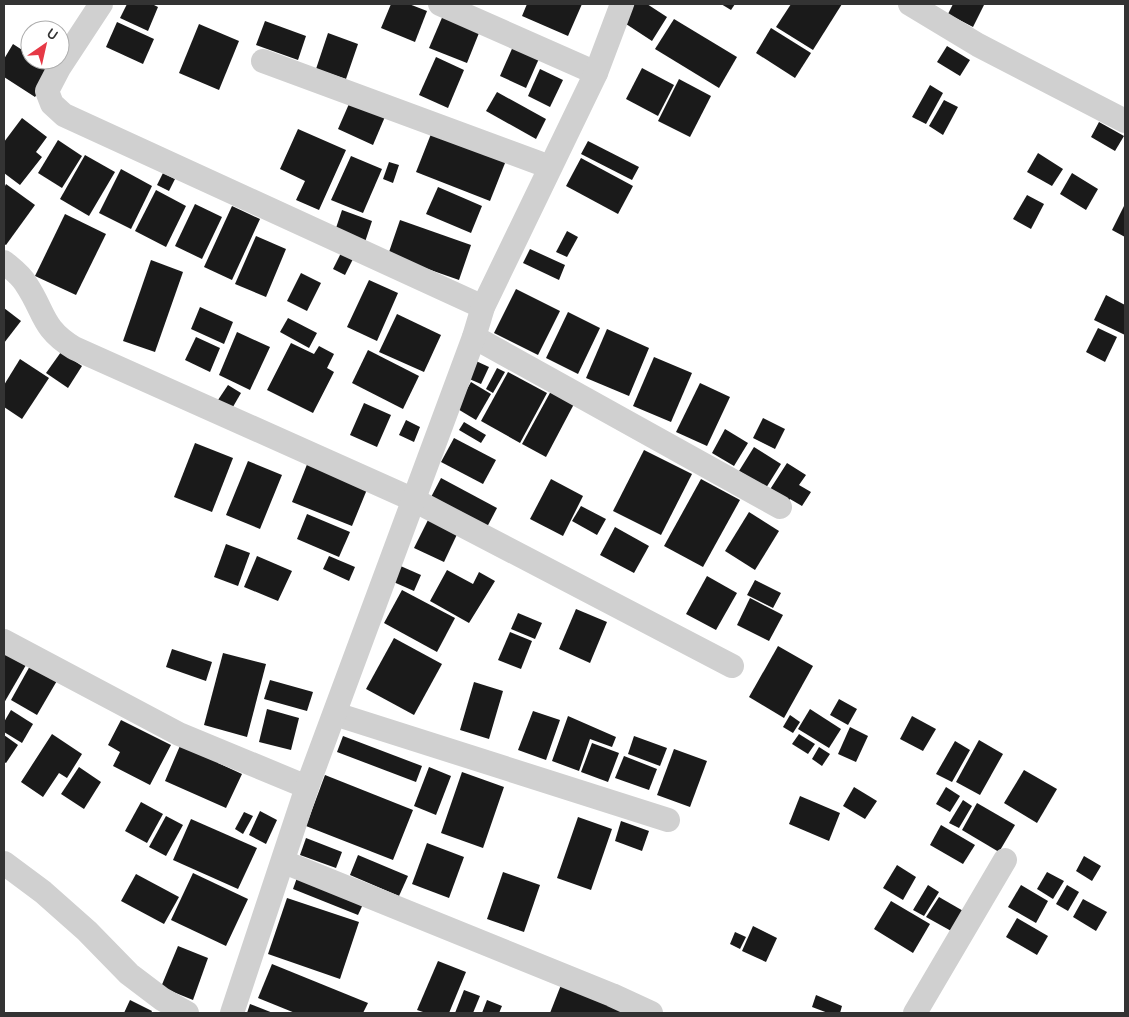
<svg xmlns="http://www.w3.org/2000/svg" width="1129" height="1017" viewBox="0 0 1129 1017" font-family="Quicksand,sans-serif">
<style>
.building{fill:#1a1a1a}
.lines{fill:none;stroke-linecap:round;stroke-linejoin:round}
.minor{stroke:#d0d0d0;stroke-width:24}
</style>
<rect width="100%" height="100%" fill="#fff"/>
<g class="building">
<path d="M127,4H152L158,7L148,31L120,18Z"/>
<path d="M391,4H409L427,11L415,42L381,28Z"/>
<path d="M527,4H582L568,36L522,16Z"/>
<path d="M635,4H647L667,17L652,41L623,22Z"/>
<path d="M721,4H735L731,10Z"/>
<path d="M791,4H842L813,50L776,27Z"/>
<path d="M953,4H981L984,5L973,27L948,14Z"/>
<path d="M444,13L481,28L467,63L429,48Z"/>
<path d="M674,19L737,57L719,88L655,49Z"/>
<path d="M265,21L306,36L298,60L256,45Z"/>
<path d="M117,22L154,39L143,64L106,47Z"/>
<path d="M199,24L239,41L219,90L179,73Z"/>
<path d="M771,28L811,53L795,78L756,53Z"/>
<path d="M328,33L358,44L346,79L316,69Z"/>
<path d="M515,42L541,54L526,88L500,76Z"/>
<path d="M13,44L30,55V60H38L53,70L35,97L4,77V59Z"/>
<path d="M947,46L970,60L960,76L937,62Z"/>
<path d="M436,57L464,70L448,108L419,95Z"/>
<path d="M642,68L674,85L658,116L626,99Z"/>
<path d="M540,69L563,80L550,107L528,96Z"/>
<path d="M679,79L711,96L690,137L658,121Z"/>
<path d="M930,85L943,93L926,124L912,117Z"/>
<path d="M497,92L546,119L536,139L486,111Z"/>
<path d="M352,97L387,112L373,145L338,129Z"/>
<path d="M944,100L958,107L943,135L929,126Z"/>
<path d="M22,118L47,137L36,152L42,157L20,185L4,173V142Z"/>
<path d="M1099,122L1124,136L1115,151L1091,137Z"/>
<path d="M298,129L346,150L319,210L296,200L305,181L280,169Z"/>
<path d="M433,129L507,158L490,201L416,172Z"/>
<path d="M58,140L82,156L62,188L38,173Z"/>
<path d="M588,141L639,167L632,180L581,154Z"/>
<path d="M1038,153L1063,169L1052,186L1027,172Z"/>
<path d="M85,155L115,172L89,216L60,199Z"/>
<path d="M351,156L382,169L363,213L331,200Z"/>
<path d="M581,158L633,186L618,214L566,186Z"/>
<path d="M389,162L399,165L393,183L383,179Z"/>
<path d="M121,169L152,186L131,229L99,213Z"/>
<path d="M163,173L175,179L169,191L157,185Z"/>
<path d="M1072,173L1098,189L1086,210L1060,194Z"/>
<path d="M6,184L35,205L6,245L4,244V188Z"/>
<path d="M438,187L482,206L471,233L426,214Z"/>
<path d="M156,190L186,206L166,247L135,231Z"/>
<path d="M1027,195L1044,204L1031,229L1013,219Z"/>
<path d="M195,204L222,217L202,259L175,246Z"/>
<path d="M232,206L260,219L232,280L204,267Z"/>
<path d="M1124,206L1125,207V237L1112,230Z"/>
<path d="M342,210L372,221L364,245L334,234Z"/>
<path d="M65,214L106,234L76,295L35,276Z"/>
<path d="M400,220L471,245L459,280L388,255Z"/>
<path d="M567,231L578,237L567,257L556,252Z"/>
<path d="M256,236L286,249L266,297L235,284Z"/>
<path d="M530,249L565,265L559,280L523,263Z"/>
<path d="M341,253L353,259L345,275L333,269Z"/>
<path d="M151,260L183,272L155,352L123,341Z"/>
<path d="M301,273L321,283L307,311L287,301Z"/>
<path d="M369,280L398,293L377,341L347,327Z"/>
<path d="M516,289L560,311L538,355L494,333Z"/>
<path d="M1106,295L1125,305V335L1094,320Z"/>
<path d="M200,307L233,322L224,344L191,329Z"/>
<path d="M4,308L21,321L4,343Z"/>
<path d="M568,312L600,328L578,374L546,358Z"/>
<path d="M397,314L441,335L424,372L379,352Z"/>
<path d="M288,318L317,333L309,348L280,332Z"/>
<path d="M1098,328L1117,337L1105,362L1086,352Z"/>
<path d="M607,329L649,348L629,396L586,378Z"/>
<path d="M237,332L270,347L250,390L219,375Z"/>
<path d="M196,337L220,348L210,372L185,360Z"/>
<path d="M291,343L314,354L319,346L334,354L327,368L334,372L313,413L267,390Z"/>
<path d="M368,350L419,376L403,409L352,383Z"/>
<path d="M61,352L82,366L68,388L46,373Z"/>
<path d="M654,357L692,373L671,422L633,406Z"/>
<path d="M20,359L49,378L22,419L4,407V385Z"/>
<path d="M476,361L489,367L481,384L467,378Z"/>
<path d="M497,368L505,372L493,393L486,389Z"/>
<path d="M508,372L547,393L520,443L481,421Z"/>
<path d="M471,382L491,394L476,420L456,408Z"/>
<path d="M700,383L730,397L707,446L676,432Z"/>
<path d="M228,385L241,393L230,412L216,403Z"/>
<path d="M551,391L574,404L546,457L522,444Z"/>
<path d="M364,403L391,415L377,447L350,435Z"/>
<path d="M763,418L785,429L775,449L753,438Z"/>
<path d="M406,420L420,427L414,442L399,435Z"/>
<path d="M464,422L486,435L481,443L459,430Z"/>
<path d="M725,429L748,443L734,466L712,453Z"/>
<path d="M454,438L496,460L483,484L441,462Z"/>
<path d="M195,443L233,458L212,512L174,497Z"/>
<path d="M754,447L781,464L766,488L739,471Z"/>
<path d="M644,450L692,474L661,535L613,511Z"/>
<path d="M248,461L282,475L260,529L226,515Z"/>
<path d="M308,462L368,487L352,526L292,502Z"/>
<path d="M787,463L806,475L799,485L811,492L802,506L790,499L787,503L769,491Z"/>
<path d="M441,478L497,508L485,531L429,501Z"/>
<path d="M551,479L583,496L563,536L530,519Z"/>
<path d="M701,479L740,500L703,567L664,546Z"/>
<path d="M581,506L606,519L597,535L572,521Z"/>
<path d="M749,512L779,531L755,570L725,551Z"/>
<path d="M307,514L350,532L339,557L297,539Z"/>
<path d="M431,514L460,528L444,562L414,548Z"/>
<path d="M615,527L649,546L634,573L600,555Z"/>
<path d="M226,544L250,553L238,586L214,577Z"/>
<path d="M257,556L292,571L278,601L244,587Z"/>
<path d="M329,556L355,567L349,581L323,569Z"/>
<path d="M396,564L421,575L414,591L389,580Z"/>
<path d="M447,570L473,584L479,572L495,581L469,623L430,601Z"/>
<path d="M707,576L737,593L716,630L686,614Z"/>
<path d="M755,580L781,593L773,608L747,595Z"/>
<path d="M402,590L455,618L437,652L384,623Z"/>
<path d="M750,598L783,615L769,641L737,625Z"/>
<path d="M576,609L607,622L590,663L559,649Z"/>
<path d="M518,613L542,623L535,639L511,629Z"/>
<path d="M510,632L532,641L521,669L498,660Z"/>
<path d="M394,638L442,664L414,715L366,689Z"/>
<path d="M778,646L813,666L784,718L749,697Z"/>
<path d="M172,649L212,662L206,681L166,667Z"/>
<path d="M4,652L26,665L4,703Z"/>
<path d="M223,653L266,664L247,737L204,725Z"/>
<path d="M31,664L58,679L37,715L11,700Z"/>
<path d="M270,680L313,692L307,711L264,699Z"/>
<path d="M474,682L503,691L489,739L460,730Z"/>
<path d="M839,699L857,709L848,725L830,715Z"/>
<path d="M267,709L299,718L291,750L259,742Z"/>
<path d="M810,709L841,729L829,748L798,729Z"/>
<path d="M11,710L33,724L22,743L4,732V722Z"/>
<path d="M533,711L560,720L546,760L518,750Z"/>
<path d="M790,715L800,722L793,733L783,727Z"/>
<path d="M568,716L616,737L612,747L590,739L579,771L552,761Z"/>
<path d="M912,716L936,729L923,751L900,739Z"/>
<path d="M121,720L171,745L150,785L113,766L120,752L108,745Z"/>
<path d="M850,727L868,736L856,762L838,754Z"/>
<path d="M52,734L82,754L67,778L59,773L43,797L21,782Z"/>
<path d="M799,734L815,744L808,754L792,744Z"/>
<path d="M4,735L18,745L6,763L4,762Z"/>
<path d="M343,736L422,766L416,782L337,752Z"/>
<path d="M634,736L667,748L660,766L628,754Z"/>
<path d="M979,740L1003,754L980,795L956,782Z"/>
<path d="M182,741L220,757L218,763L242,774L226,808L165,781Z"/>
<path d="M955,741L970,750L952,782L936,774Z"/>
<path d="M592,743L619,753L608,782L581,772Z"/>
<path d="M819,747L830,754L822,766L812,759Z"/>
<path d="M674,749L707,761L690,807L657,795Z"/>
<path d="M624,756L657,769L649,790L615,778Z"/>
<path d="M79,767L101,782L84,809L61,794Z"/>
<path d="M429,767L451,776L436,815L414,806Z"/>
<path d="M1024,770L1057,789L1037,823L1004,803Z"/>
<path d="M462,772L504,787L483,848L441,833Z"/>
<path d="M325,775L413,810L393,860L306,826Z"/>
<path d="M854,787L877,801L865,819L843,806Z"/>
<path d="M946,787L960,796L950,812L936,804Z"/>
<path d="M800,796L840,813L829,841L789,824Z"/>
<path d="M963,800L972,806L959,828L949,823Z"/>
<path d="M141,802L163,814L147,843L125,831Z"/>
<path d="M977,803L1015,825L999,852L962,830Z"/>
<path d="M260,811L277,820L266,844L249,835Z"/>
<path d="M244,812L253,816L243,834L235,829Z"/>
<path d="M166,816L183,825L166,856L149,847Z"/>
<path d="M578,817L612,829L591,890L557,878Z"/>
<path d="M191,819L257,848L238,889L173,860Z"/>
<path d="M621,821L649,831L642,851L615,841Z"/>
<path d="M941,825L975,845L963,864L930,845Z"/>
<path d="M306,838L342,852L336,868L300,855Z"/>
<path d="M427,843L464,857L449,898L412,884Z"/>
<path d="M358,855L408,876L399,896L350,875Z"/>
<path d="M1084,856L1101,866L1092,881L1076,871Z"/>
<path d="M897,865L916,877L903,900L883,888Z"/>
<path d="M503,872L540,885L524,932L487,919Z"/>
<path d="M1047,872L1064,881L1053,899L1037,889Z"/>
<path d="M193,873L248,899L226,946L171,920Z"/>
<path d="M136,874L179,897L164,924L121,901Z"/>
<path d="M298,875L364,902L358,915L293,889Z"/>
<path d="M928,885L939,892L924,916L913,910Z"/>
<path d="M1021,885L1048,901L1036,923L1008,907Z"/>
<path d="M1067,885L1079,892L1068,911L1056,904Z"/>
<path d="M939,897L965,912L953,932L926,917Z"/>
<path d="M287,898L359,922L340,979L268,954Z"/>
<path d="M1083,899L1107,912L1096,931L1073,917Z"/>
<path d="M891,901L930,924L913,953L874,929Z"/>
<path d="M1017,918L1048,936L1037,955L1006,937Z"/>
<path d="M753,926L777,938L766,962L742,951Z"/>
<path d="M735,932L746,937L740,949L730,944Z"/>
<path d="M178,946L208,958L193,1000L161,987Z"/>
<path d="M438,961L466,972L449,1013H426L417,1010Z"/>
<path d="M272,964L368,1003L363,1013H295L258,998Z"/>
<path d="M561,985L634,1013H550Z"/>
<path d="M464,990L480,996L473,1013H455Z"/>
<path d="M816,995L842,1006L840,1013H828L812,1007Z"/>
<path d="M130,1000L152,1011L151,1013H124Z"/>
<path d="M487,1000L502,1006L499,1013H482Z"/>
<path d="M250,1004L273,1013H247Z"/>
</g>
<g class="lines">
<g class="minor">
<path d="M101,4L59,68L47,91L52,104L64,115L483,307"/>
<path d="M440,4L596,73"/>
<path d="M910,4L978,45L1125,121"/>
<path d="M263,61L550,167"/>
<path d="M4,262C11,268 21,275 26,284C45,312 41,328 74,348L414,500L732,666"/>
<path d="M474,337L780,507"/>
<path d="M4,641L179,734L307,787"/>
<path d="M335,714L668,820"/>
<path d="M284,862L612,995L651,1013"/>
<path d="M4,863L43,892L87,931L129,974L162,999L187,1013"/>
<path d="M232,1013L307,787L474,337L483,307L596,73L622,4"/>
<path d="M915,1013L1005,860"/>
</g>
</g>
<rect width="1129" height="1017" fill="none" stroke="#333333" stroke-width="10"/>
<g transform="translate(45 45) rotate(34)"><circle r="24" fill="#ffffff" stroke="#adadad"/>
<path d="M0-4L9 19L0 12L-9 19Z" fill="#e63946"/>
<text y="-8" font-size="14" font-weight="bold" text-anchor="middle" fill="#333333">U</text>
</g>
</svg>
